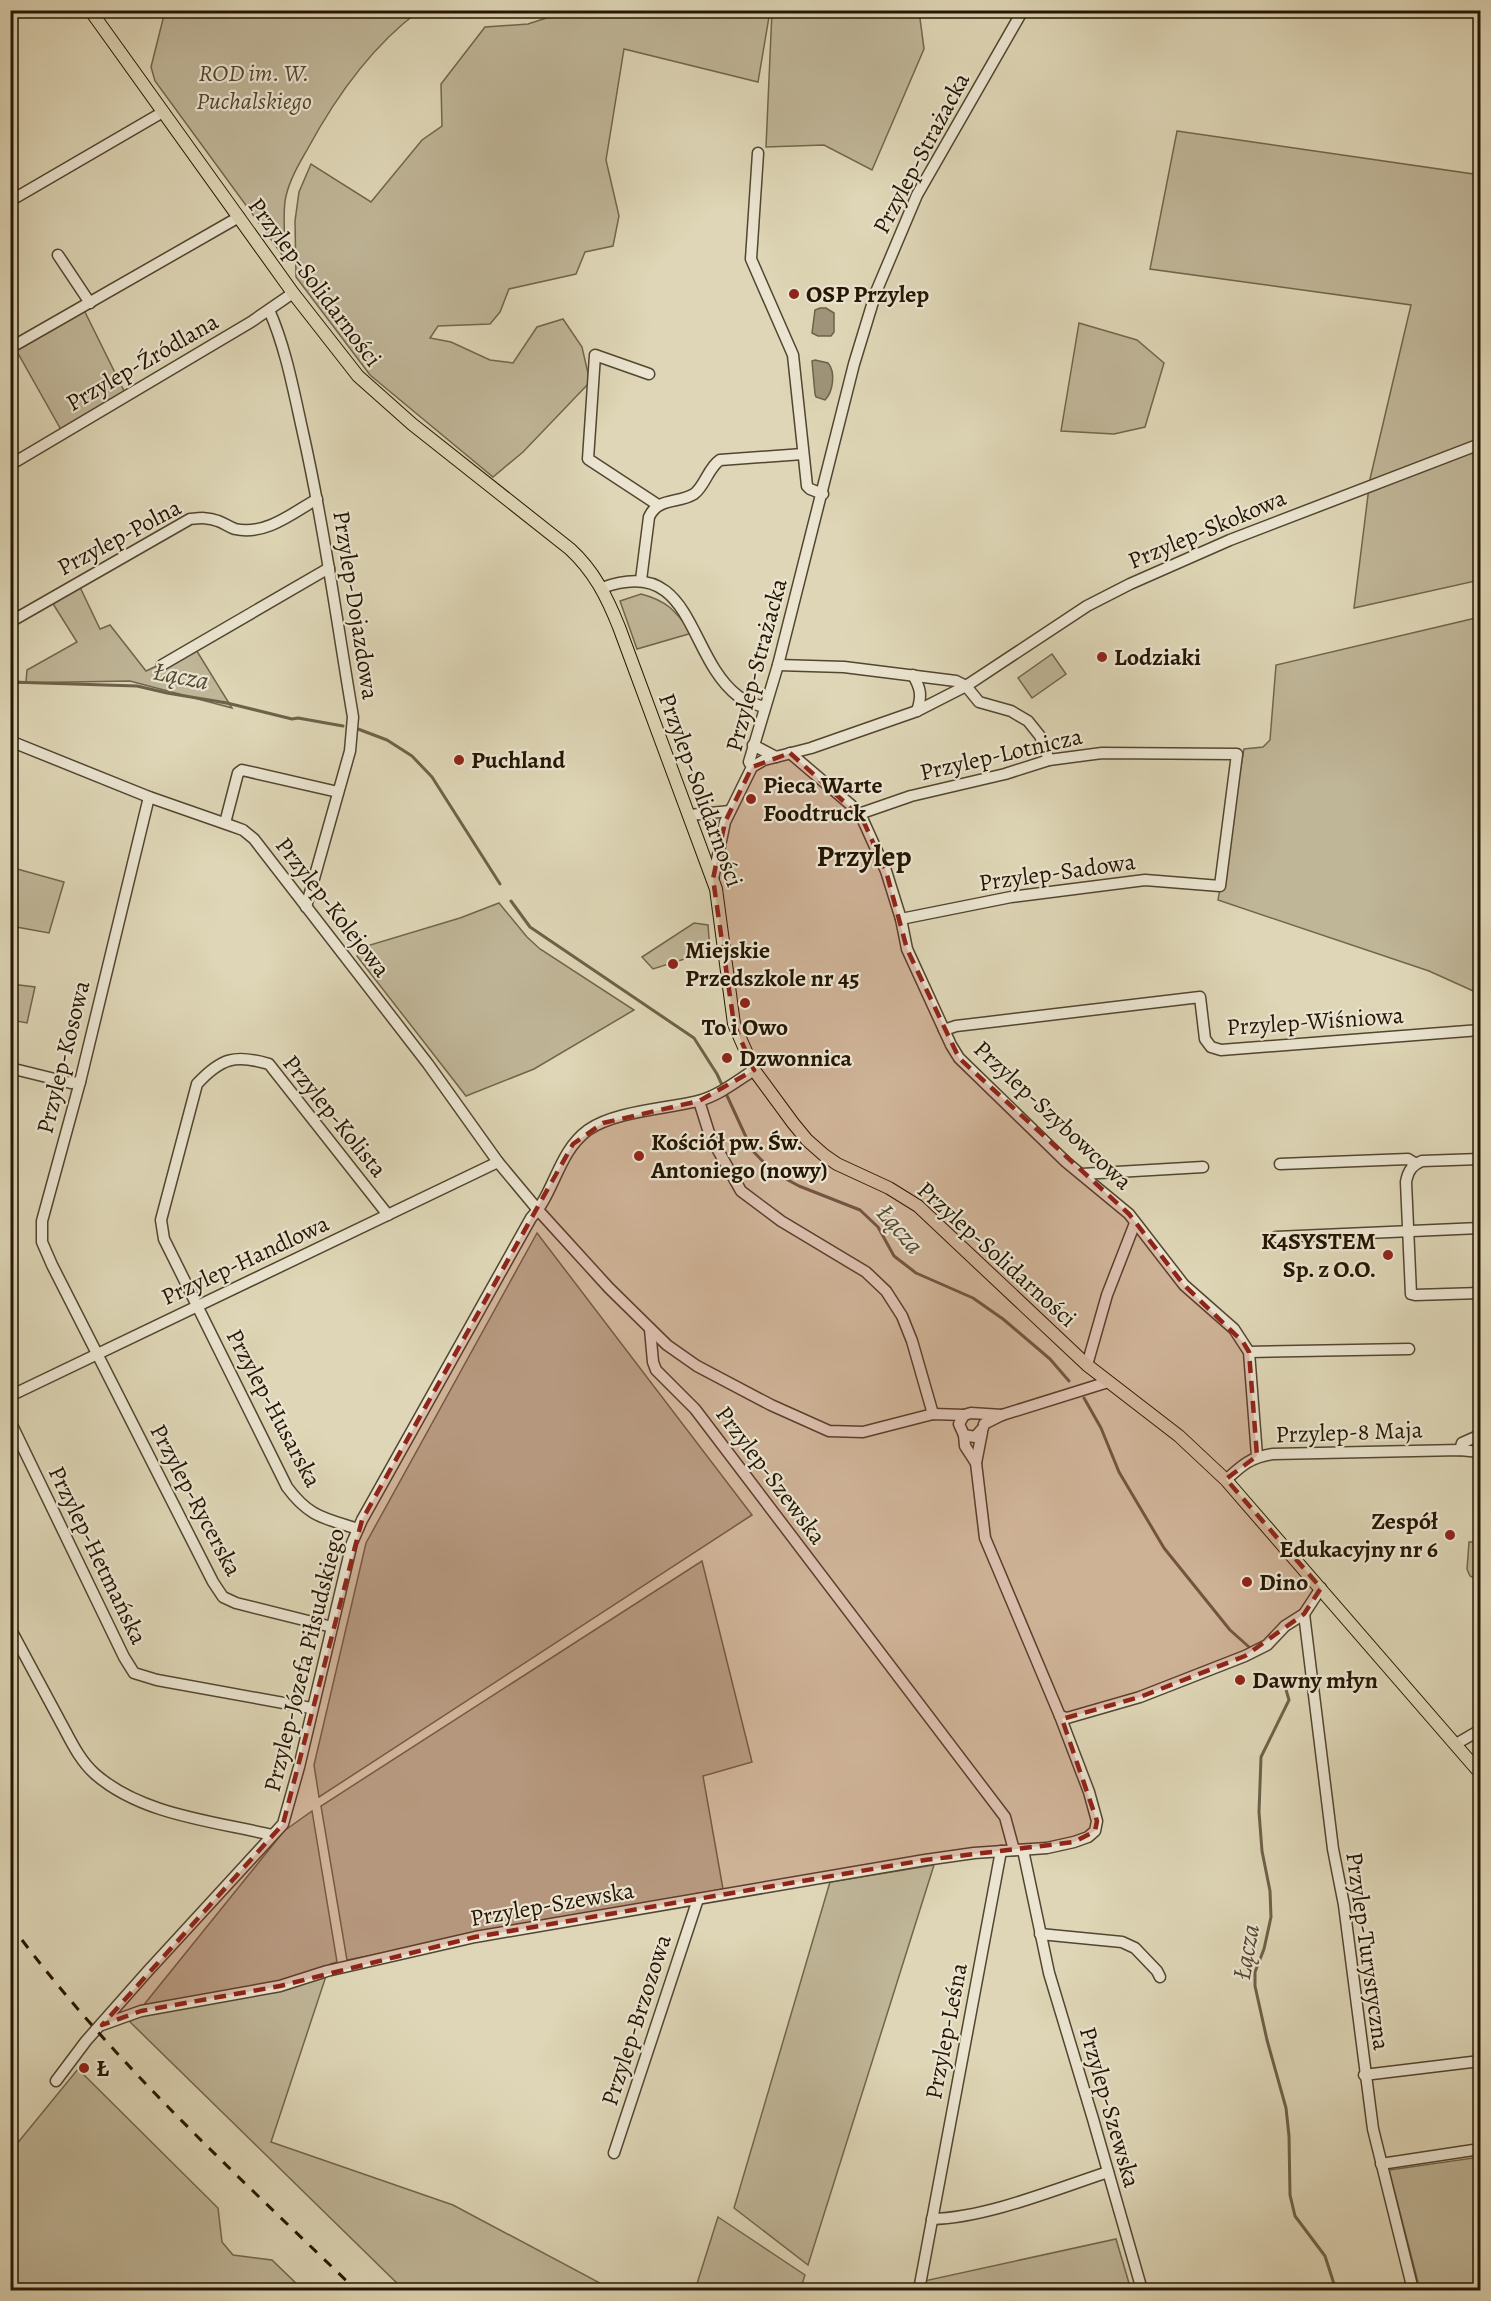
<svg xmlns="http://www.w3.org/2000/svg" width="1491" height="2301" viewBox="0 0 1491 2301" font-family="Alegreya,serif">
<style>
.green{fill:#bfb597;stroke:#72654c;stroke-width:1.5}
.water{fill:#9f9479;stroke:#6e6149;stroke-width:1.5}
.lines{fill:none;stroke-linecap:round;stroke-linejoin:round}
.stream{stroke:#6e6149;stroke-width:3}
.minor-casing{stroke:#53452f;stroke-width:13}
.major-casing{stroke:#251502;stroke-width:14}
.minor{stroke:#eae4d0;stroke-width:10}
.major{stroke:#ded6b6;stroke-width:12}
.rail{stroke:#251502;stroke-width:3;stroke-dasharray:10 10;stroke-linecap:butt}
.marked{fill:#8f2418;fill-opacity:0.2;stroke:#8f2418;stroke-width:4.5;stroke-dasharray:12 8;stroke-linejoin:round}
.poi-dot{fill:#8f2418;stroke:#eae4d0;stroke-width:2}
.labels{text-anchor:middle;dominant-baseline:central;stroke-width:4.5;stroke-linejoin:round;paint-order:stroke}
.park-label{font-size:24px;font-style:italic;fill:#53452f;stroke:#eae4d0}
.street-label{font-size:24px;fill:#251502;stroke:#eae4d0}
.poi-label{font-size:24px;font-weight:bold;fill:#251502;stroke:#eae4d0;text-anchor:start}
.water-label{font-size:26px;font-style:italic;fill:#564832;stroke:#eae4d0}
.district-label{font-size:30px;font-weight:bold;fill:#251502;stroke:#eae4d0}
</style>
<rect width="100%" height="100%" fill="#ded6b6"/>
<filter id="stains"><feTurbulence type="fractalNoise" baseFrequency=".00333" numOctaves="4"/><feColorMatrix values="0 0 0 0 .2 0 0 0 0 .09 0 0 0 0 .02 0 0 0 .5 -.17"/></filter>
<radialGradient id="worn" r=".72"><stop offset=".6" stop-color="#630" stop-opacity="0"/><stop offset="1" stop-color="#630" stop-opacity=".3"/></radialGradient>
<g class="green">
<path d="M165,11H419C372,46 335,98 307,150C299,164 290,179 286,196C282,211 285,243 286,260L155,81L151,67Z"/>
<path d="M568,11H770L758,82L624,49L606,160L619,216L613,246L585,252L576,274L509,289L500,312L490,324L438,326L430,338L451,342L490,360L513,363L537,327L563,319L582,347L590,382L523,452L493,477L370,375L296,277L295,221L299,192L311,164L371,202L422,140L442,126L441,84L485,27L528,24Z"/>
<path d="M772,11H919L924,49L872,170L824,145L766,147Z"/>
<path d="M1177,131L1480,175V580L1354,608L1370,479L1411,305L1150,269Z"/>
<path d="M84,310L127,397L64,435L15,348Z"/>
<path d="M1079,323L1137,340L1164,363L1145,427L1114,434L1061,431Z"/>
<path d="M78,583L100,629L110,625L146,671L195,648L232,708L130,681L11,683L10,681L26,682L27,670L77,642L50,599Z"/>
<path d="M641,594C668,601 675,611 692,633L637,649L620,601Z"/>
<path d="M1480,617V994L1429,971L1218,900L1244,749L1263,747L1270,740L1276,665Z"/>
<path d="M1052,654L1066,674L1032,698L1018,678Z"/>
<path d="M10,867L64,882L49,933L11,926Z"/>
<path d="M499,903L527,937L540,949L634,1010L534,1069L466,1096L357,956L360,948L460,918Z"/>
<path d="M694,923L708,925L710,951L653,969L642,957Z"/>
<path d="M11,984L35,987L27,1023L11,1020Z"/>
<path d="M537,1233L752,1515L319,1797L314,1765L366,1543Z"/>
<path d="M1479,1534H1480V1581L1470,1576L1467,1569L1469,1542H1478Z"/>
<path d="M702,1561L752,1762L703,1776L723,1889L347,1960L321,1806Z"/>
<path d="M312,1811L337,1962L330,1964L271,2142L453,2205L613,2290H404L130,2022L284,1831Z"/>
<path d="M934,1865L808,2265L734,2208L830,1882Z"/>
<path d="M78,2069L218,2208L222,2242L233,2255L272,2260L303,2290H11V2151Z"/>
<path d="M1480,2157V2290H1420L1389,2170Z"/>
<path d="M718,2217L805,2275L800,2290H695Z"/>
<path d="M1116,2239L1131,2290H923L924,2281Z"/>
</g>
<g class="water">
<path d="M820,308H826L834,313V332L831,336H818L812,333L815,310Z"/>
<path d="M815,360L828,363C836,372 833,392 825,400L816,397L815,394L812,361Z"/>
</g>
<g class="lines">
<g class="stream">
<path d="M1476,597H1480"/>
<path d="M10,682L137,686L167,693L227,703L292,719L298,718L343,726"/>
<path d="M358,729L387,740L412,756L432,777L500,884"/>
<path d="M511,901L530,927L694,1038L717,1074L752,1150L773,1172L799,1186L860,1210L878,1227L894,1256L916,1273L973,1298L1003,1319L1050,1359L1069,1381"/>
<path d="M1084,1398L1101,1428L1119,1472L1164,1548L1230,1630L1249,1647"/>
<path d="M1284,1683L1289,1700L1261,1757L1259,1812L1262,1851L1270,1891L1271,1917L1264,1949L1255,1972V1986L1267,2040L1286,2108L1289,2136L1290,2195L1295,2216L1325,2256L1336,2290"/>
</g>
<defs>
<g id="minor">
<path d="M758,153L751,259L793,355L807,486L810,489L823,494"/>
<path d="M10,201L163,112"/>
<path d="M58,255L90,303"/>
<path d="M269,310C286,348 294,393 303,433C324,527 337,622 353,717L350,751L306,907"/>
<path d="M10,348L239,217"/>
<path d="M649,374L595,355L588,459L658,505"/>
<path d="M10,465L251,322L293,293"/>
<path d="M641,580L649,517C658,497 678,504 694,494C705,486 708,468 720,460L803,454"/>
<path d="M602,588C694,554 686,656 738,696C746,702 755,704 764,707"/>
<path d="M10,622L190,519C200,518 208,517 218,521C224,523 229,527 235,529C265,536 293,513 317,499"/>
<path d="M162,665L329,568"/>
<path d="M778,665L844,667L956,681L966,686L979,702L1011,711L1028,721L1040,736L1049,760"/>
<path d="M913,675C921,689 922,696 917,711"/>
<path d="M10,741L149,797L232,826L243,830L254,839L428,1064L498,1162L538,1210L609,1288L667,1345L697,1366L771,1405L829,1431L863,1432L933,1414L964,1415L971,1413L1002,1415"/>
<path d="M753,745L776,757"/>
<path d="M790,753L851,805L862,818L886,871L901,919L907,949L951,1045L959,1058L1066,1162L1129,1214L1184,1285L1234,1329L1249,1352L1257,1456"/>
<path d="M752,767L764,760L811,748L917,711L966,686L1087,606L1130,584L1230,540L1480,444"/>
<path d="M149,797L80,1082L42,1221V1242L52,1265L213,1582L223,1597L236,1603L332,1627"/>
<path d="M859,814L911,796L1005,774L1049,760L1102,753L1237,754L1220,886L1145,880L1011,897L901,919"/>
<path d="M690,815L730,811"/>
<path d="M225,823L238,773L242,770L338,792"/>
<path d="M713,879L725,822L752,767L749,762L778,665L854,364L876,292L917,195L1023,10"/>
<path d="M944,1030L956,1026L1200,997L1205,1039L1211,1047L1221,1050L1480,1030"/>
<path d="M10,1068L71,1083L80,1082"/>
<path d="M699,1101L710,1136L741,1191L781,1221L866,1272L886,1291L902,1316L912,1341L933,1414"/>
<path d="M1480,1159L1422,1161C1412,1165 1408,1171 1406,1182L1411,1294L1415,1295L1480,1293"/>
<path d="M1280,1164L1408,1159L1416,1164"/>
<path d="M1082,1174L1203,1167"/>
<path d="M1276,1237L1480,1228"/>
<path d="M650,1329L653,1362L656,1370L695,1409L1005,1817L1014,1850"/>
<path d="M1249,1352L1409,1349"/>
<path d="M1087,1365L1107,1295L1135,1223"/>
<path d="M10,1396L498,1162"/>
<path d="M964,1415L959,1424L964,1435L975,1437L983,1428"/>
<path d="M10,1421L124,1657L134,1673L157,1680L311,1708"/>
<path d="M984,1424L1002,1415L1108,1382"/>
<path d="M964,1435L965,1446L976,1463"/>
<path d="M1460,1450L1462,1443L1480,1435"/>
<path d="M1226,1480C1242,1465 1251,1457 1273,1454L1460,1450L1480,1452"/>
<path d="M358,1529C324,1518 309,1517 287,1487L164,1239L161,1220L197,1084C221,1058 235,1054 269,1064L388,1215"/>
<path d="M1304,1614L1333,1849L1344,1905L1373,2129L1413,2290"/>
<path d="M10,1628C27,1659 43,1690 60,1721C70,1739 79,1760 95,1774C142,1815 213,1821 272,1835"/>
<path d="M1060,1716L1067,1718L1140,1697L1245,1656L1267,1645L1285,1626L1304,1614L1321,1588"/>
<path d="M1456,1744L1480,1730"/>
<path d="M1023,1850L1049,1973L1093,2119L1142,2290"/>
<path d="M1040,1934L1122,1942L1135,1948L1157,1971L1160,1977"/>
<path d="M102,2025L141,2011L280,1986L327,1971L475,1937L925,1860L974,1853L1047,1848L1074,1842L1088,1837L1095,1831L1097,1821L1089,1792L1060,1716L985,1538L976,1463L982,1432"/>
<path d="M1364,2075L1480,2061"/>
<path d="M56,2081L86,2041L147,1972L283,1824L299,1767L352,1543L362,1520L531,1218C555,1192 558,1152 588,1130C615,1111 666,1109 698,1101C718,1096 737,1081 754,1070"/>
<path d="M614,2153L698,1899"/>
<path d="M1381,2164L1480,2149"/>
<path d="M932,2219C986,2218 1056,2189 1108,2172"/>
<path d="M919,2290L1001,1851"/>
</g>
<path id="major" d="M90,10L293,293L358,376L412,424L570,549C594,571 607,597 619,627L716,889L734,1024L754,1070L793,1123L807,1140L824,1155L837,1164L889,1188L918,1206L1087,1365L1179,1436L1226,1480L1480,1773"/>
</defs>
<use href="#minor" class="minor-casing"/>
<use href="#major" class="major-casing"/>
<use href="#minor" class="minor"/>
<use href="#major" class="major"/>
<path class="rail" d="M10,1924C110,2060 236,2174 356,2290"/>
</g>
<path class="marked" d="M790,753L862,818L886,871L907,949L959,1058L1129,1214L1184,1285L1243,1342L1249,1352L1257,1456L1226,1479L1321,1588L1304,1614L1245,1656L1140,1697L1062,1719L1097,1821L1095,1831L1074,1842L925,1860L475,1937L280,1986L141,2011L102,2025L283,1824L362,1520L573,1144L603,1123L699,1101L754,1070L734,1024L713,879L725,822L752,767Z"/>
<g class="poi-dot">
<circle cx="794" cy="294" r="6"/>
<circle cx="1102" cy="657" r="6"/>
<circle cx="459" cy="760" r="6"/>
<circle cx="751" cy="799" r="6"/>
<circle cx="673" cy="964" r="6"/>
<circle cx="745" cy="1003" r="6"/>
<circle cx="727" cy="1058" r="6"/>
<circle cx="639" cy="1156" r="6"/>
<circle cx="1388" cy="1255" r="6"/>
<circle cx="1450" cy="1535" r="6"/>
<circle cx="1247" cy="1582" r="6"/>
<circle cx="1240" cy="1680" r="6"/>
<circle cx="84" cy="2068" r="6"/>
</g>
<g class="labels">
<g class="park-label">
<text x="254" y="73">ROD im. W.<tspan x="254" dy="28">Puchalskiego</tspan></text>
</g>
<g class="street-label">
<text transform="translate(921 153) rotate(-62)">Przylep-Strażacka</text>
<text transform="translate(315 282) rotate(53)">Przylep-Solidarności</text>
<text transform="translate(142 362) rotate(-30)">Przylep-Źródlana</text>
<text transform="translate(1207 529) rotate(-23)">Przylep-Skokowa</text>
<text transform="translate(119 537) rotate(-28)">Przylep-Polna</text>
<text transform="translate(356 605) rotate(81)">Przylep-Dojazdowa</text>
<text transform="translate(756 665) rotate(-75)">Przylep-Strażacka</text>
<text transform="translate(1001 754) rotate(-13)">Przylep-Lotnicza</text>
<text transform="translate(701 790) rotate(70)">Przylep-Solidarności</text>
<text transform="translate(1057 872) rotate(-8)">Przylep-Sadowa</text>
<text transform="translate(333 907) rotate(52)">Przylep-Kolejowa</text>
<text transform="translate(1315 1021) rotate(-4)">Przylep-Wiśniowa</text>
<text transform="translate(63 1057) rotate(-76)">Przylep-Kosowa</text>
<text transform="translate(1053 1115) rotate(43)">Przylep-Szybowcowa</text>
<text transform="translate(335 1116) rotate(51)">Przylep-Kolista</text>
<text transform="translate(997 1254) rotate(42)">Przylep-Solidarności</text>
<text transform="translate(245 1260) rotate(-25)">Przylep-Handlowa</text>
<text transform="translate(274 1408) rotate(62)">Przylep-Husarska</text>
<text transform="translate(1349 1432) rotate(-2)">Przylep-8 Maja</text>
<text transform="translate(771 1475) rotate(53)">Przylep-Szewska</text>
<text transform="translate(196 1500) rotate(62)">Przylep-Rycerska</text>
<text transform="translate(98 1555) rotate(64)">Przylep-Hetmańska</text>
<text transform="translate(304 1660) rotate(-76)">Przylep-Józefa Piłsudskiego</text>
<text transform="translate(552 1904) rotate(-10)">Przylep-Szewska</text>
<text transform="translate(1368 1951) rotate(82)">Przylep-Turystyczna</text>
<text transform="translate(636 2020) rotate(-72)">Przylep-Brzozowa</text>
<text transform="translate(946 2031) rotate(-79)">Przylep-Leśna</text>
<text transform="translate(1110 2107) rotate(74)">Przylep-Szewska</text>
</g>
<g class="poi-label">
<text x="806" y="294">OSP Przylep</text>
<text x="1114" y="657">Lodziaki</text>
<text x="471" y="760">Puchland</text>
<text x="763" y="785">Pieca Warte<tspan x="763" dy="28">Foodtruck</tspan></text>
<text x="685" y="950">Miejskie<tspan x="685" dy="28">Przedszkole nr 45</tspan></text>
<text x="745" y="1027" text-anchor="middle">To i Owo</text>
<text x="739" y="1058">Dzwonnica</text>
<text x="651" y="1142">Kościół pw. Św.<tspan x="651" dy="28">Antoniego (nowy)</tspan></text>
<text x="1376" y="1241" text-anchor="end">K4SYSTEM<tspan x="1376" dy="28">Sp. z O.O.</tspan></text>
<text x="1438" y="1521" text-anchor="end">Zespół<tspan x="1438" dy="28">Edukacyjny nr 6</tspan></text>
<text x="1259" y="1582">Dino</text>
<text x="1252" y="1680">Dawny młyn</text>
<text x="96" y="2068">Ł</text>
</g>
<g class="water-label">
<text transform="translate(181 676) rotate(11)">Łącza</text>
<text transform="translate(900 1229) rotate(49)">Łącza</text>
<text transform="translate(1246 1952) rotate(-80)">Łącza</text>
</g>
<g class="district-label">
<text x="864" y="856">Przylep</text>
</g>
</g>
<rect width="1491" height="2301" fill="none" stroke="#ded6b6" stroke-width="36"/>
<rect x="12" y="12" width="1467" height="2277" fill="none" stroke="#251502" stroke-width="3"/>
<rect x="18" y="18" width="1455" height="2265" fill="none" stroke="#251502" stroke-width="1.5"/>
<rect width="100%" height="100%" filter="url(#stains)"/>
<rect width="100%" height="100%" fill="url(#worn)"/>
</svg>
